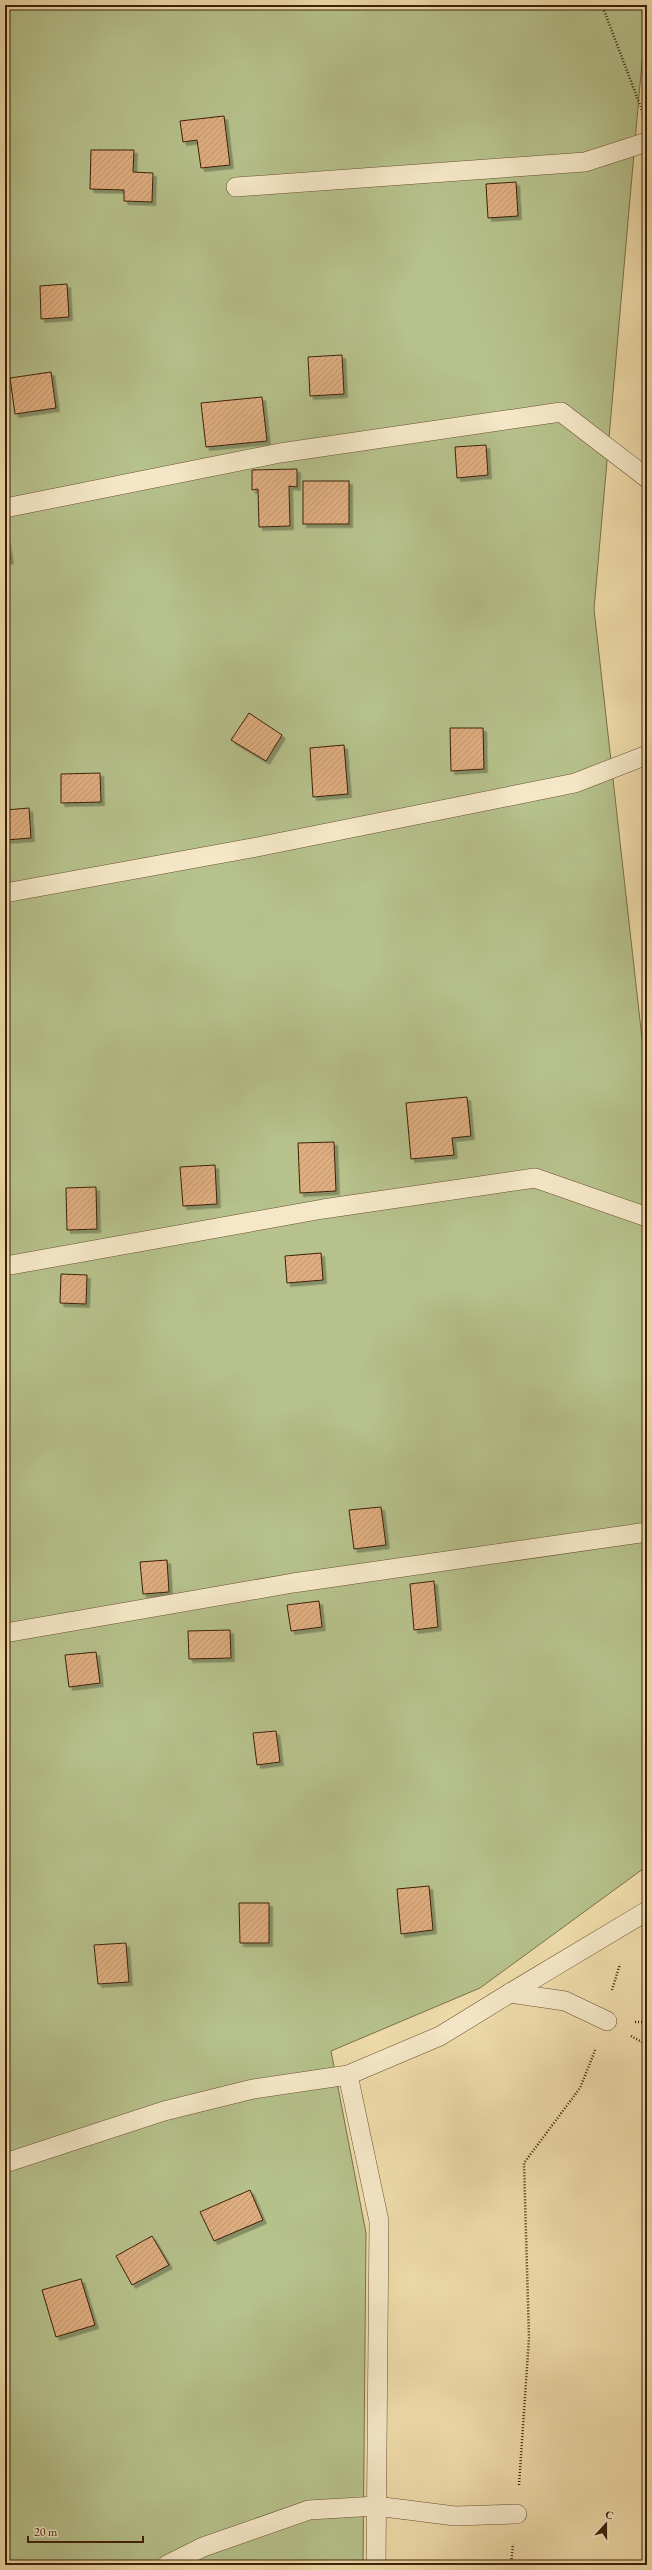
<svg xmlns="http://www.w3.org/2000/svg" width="652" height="2570" viewBox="0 0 652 2570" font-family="'EB Garamond',serif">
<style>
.garden{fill:#b6c18b;stroke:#79704a}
.building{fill:url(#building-hatch);stroke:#3c200a;filter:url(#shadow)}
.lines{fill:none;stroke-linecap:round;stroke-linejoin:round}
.service-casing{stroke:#694f32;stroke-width:20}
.path{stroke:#3c200a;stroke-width:2.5;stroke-dasharray:1 2;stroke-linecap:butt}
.service{stroke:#f5e8c8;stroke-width:19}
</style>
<defs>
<pattern id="building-hatch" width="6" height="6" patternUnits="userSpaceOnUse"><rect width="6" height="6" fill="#dfae80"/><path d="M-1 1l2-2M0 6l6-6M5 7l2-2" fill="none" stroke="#c0956d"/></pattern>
<filter id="shadow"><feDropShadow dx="3.5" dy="3.5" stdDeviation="0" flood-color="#0004"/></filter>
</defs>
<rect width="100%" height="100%" fill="#efdcaa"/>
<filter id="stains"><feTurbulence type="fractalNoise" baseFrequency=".005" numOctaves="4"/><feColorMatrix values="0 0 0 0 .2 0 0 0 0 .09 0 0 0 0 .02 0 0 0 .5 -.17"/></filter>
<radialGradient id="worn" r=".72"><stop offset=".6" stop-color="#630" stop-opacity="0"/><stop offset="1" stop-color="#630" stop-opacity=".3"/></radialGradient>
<path class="garden" d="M5,5H647L594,609L647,1083V1866L480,1988L331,2051L366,2233L363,2565H5Z"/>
<g class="building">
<path d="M224,116L230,165L201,168L197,140L183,142L180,121Z"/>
<path d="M91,150H134L133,172L153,173L152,202L124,201V190L90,189Z"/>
<path d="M516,182L518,216L488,218L486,184Z"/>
<path d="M67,284L69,317L41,319L40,286Z"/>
<path d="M342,355L344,394L310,396L308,357Z"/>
<path d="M51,372L56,408L15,414L10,378Z"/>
<path d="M262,397L267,441L206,447L201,403Z"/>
<path d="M486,445L488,475L457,478L455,447Z"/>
<path d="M297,469V487L289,486L290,526L259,527L258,489L252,490V470Z"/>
<rect x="303" y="481" width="46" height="43"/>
<path d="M5,531L10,560L5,561Z"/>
<path d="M249,713L282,735L266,761L231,740Z"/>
<path d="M450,728H483L484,769L451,771Z"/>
<path d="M344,745L348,794L313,797L310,748Z"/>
<path d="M100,773L101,802L61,803V774Z"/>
<path d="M29,808L31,838L5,840V810Z"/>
<path d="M467,1097L471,1136L452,1138L454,1155L411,1159L406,1103Z"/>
<path d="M334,1142L336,1191L300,1193L298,1143Z"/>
<path d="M215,1165L217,1204L183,1206L180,1167Z"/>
<path d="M96,1187L97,1229L67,1230L66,1188Z"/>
<path d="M321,1253L323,1280L287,1283L285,1256Z"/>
<path d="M61,1274L87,1275L86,1304L60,1303Z"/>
<path d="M381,1507L386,1545L354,1549L349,1510Z"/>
<path d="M167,1560L169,1592L143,1594L140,1562Z"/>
<path d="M434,1581L438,1627L414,1630L410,1584Z"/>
<path d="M319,1601L322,1627L291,1631L287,1605Z"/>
<path d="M230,1630L231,1658L189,1659L188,1631Z"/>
<path d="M96,1652L100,1683L69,1687L65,1655Z"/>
<path d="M276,1731L280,1762L257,1765L253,1733Z"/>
<path d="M429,1886L433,1930L401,1934L397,1889Z"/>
<path d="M239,1903H269V1943H240Z"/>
<path d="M126,1943L129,1982L98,1984L94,1945Z"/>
<path d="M250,2190L263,2220L214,2241L200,2212Z"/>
<path d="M152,2236L169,2265L132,2285L116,2256Z"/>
<path d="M81,2279L95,2325L56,2337L42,2290Z"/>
</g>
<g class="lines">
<defs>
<g id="service">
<path d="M236,187L585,162L647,142"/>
<path d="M5,508L280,453L561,412L647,478"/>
<path d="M5,893L257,847L575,783L647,755"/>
<path d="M5,1266L323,1209L535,1178L647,1217"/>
<path d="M5,1633L293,1583L647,1532"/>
<path d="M510,1993L647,1911"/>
<path d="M348,2075L379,2221L376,2565"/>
<path d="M5,2163L164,2111L253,2089L348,2075L440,2036L510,1993L565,2001L607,2021"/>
<path d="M167,2565L203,2547L309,2510L376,2506L455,2516L517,2514"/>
</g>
</defs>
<use href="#service" class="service-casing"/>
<g class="path">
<path d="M602,5L643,113"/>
<path d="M612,1990L620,1964"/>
<path d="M635,2022H647"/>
<path d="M631,2036L647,2045"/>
<path d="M519,2485L529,2338L524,2163L580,2088L596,2048"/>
<path d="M511,2565L513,2544"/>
</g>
<use href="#service" class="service"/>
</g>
<rect width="652" height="2570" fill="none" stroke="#efdcaa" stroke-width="20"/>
<rect x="6" y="6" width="640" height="2558" fill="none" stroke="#3c200a" stroke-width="2"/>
<rect x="10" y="10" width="632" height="2550" fill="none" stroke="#3c200a"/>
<g transform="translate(606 2524) rotate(21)" stroke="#f5e8c8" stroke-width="3" paint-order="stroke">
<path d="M0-3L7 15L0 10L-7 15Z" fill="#3c200a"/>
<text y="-6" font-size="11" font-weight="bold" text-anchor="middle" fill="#3c200a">С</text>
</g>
<path d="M28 2536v6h115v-6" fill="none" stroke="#3c200a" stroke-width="2"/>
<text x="34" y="2536" font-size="12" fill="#3c200a" stroke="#f5e8c8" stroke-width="3" paint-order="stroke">20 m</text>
<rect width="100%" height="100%" filter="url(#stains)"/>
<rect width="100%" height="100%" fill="url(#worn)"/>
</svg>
